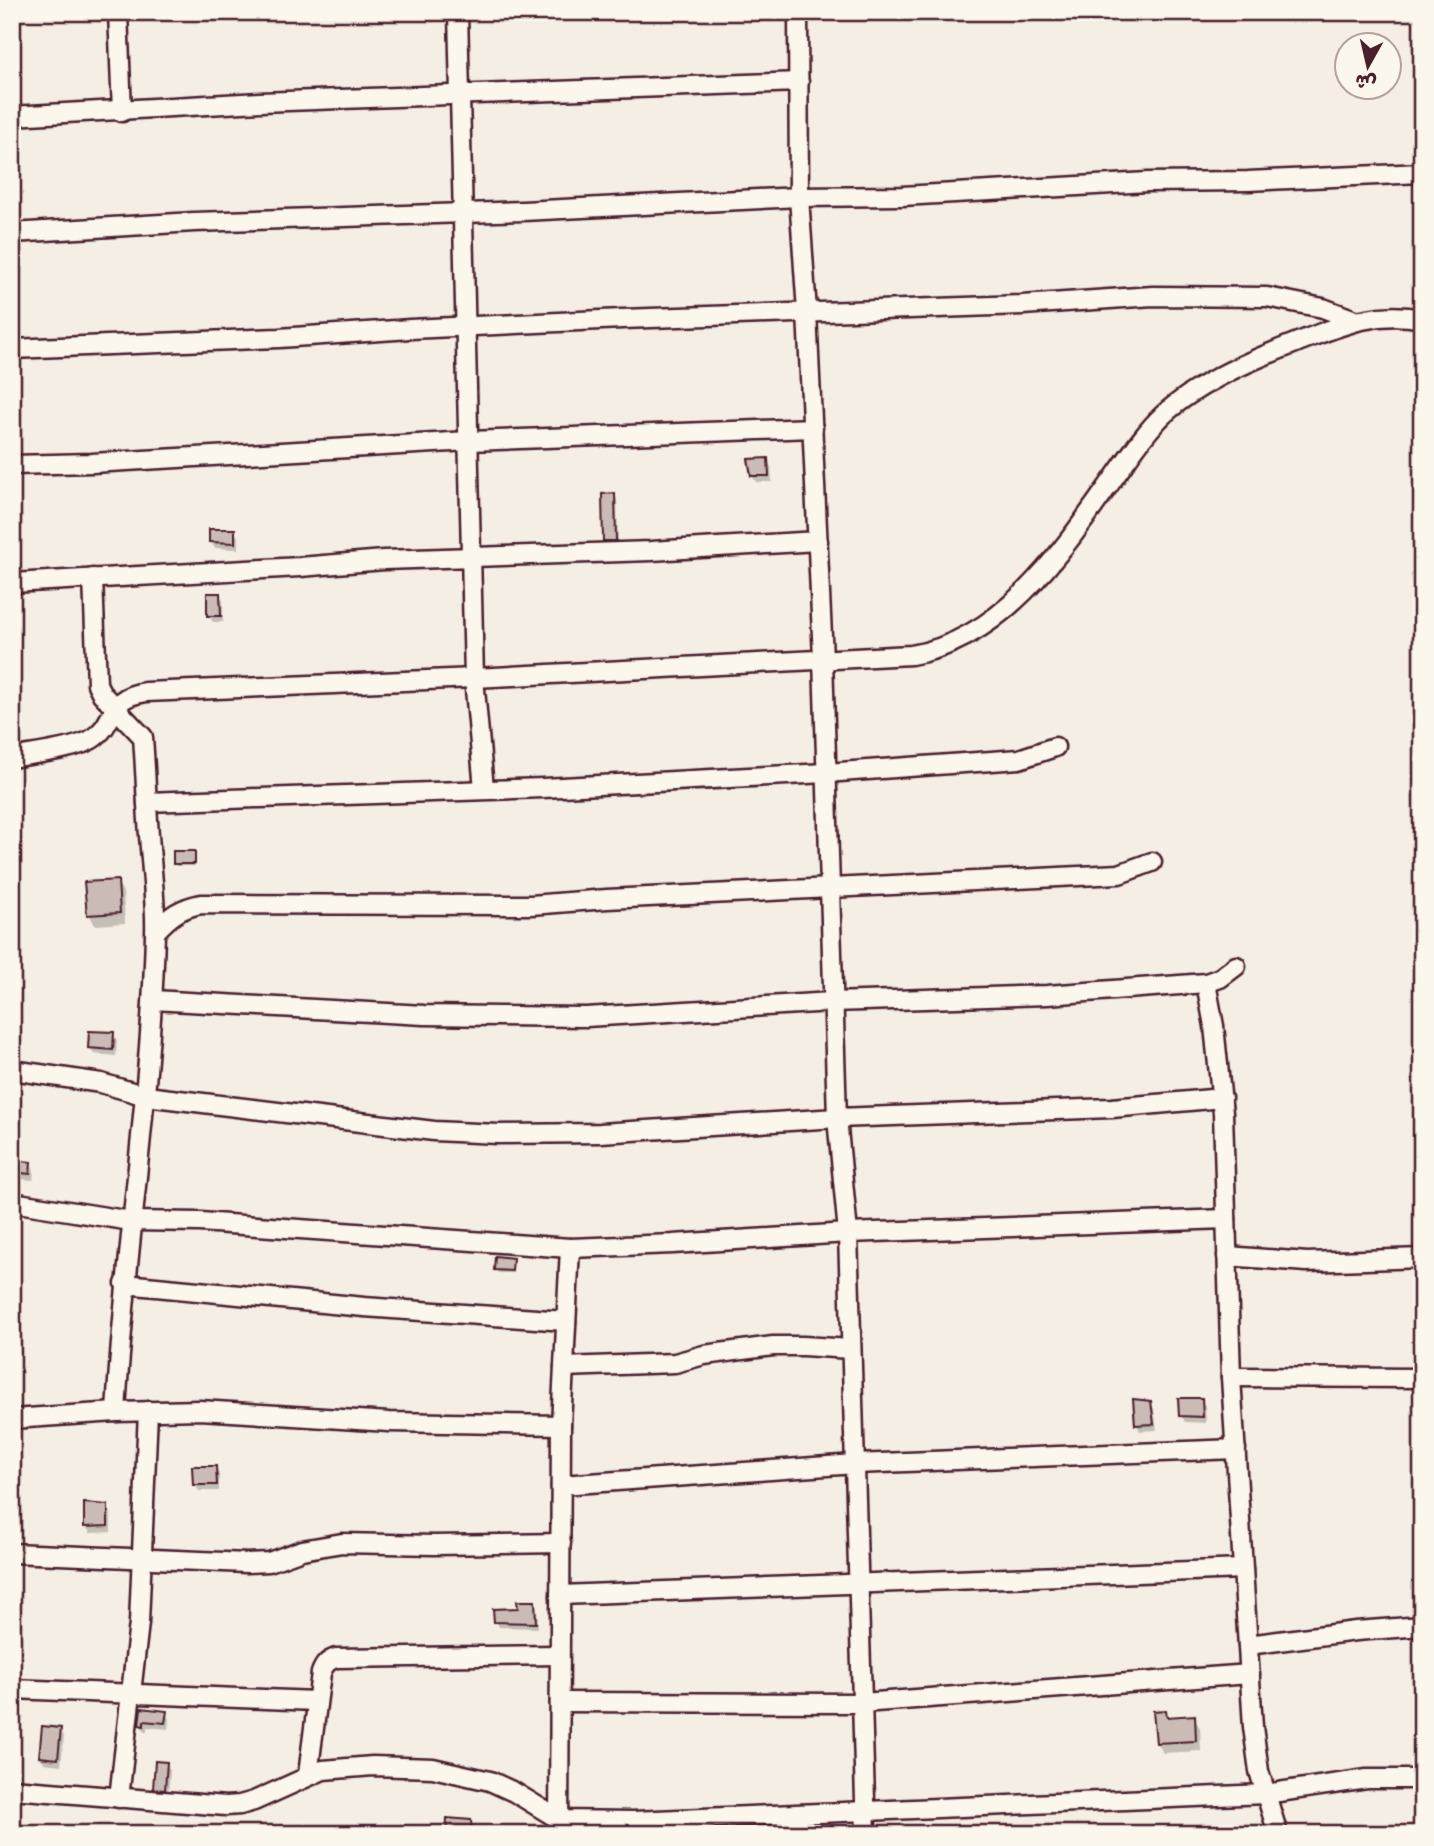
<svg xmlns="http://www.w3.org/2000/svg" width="1434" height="1846" viewBox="0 0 1434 1846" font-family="'Shantell Sans','Playpen Sans Arabic',sans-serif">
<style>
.shadow{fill:#0003}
.building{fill:#cabbb6;stroke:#4a1f2b;stroke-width:2}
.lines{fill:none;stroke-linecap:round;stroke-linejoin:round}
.street-casing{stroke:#4a1f2b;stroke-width:23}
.street{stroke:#fbf7ec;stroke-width:18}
</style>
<rect width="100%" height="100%" fill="#f4eee4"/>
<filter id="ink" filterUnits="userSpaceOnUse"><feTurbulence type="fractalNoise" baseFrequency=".0143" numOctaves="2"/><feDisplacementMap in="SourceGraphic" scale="14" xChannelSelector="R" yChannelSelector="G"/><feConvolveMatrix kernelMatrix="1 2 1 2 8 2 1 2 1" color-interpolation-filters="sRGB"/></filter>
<g filter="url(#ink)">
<g class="shadow">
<path d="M767,460L771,467L772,482H756L752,476Z"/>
<path d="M614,495L617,500L618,546H608L605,541Z"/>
<path d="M234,531L238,537V549L215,548L211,542Z"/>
<path d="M219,594L223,601V622H213L209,616Z"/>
<path d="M194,853L195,866H176L175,864Z"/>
<path d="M117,882L123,892L125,923L95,925L89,914Z"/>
<path d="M113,1034L117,1040L116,1056L94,1054L90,1048Z"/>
<path d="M12,1162L30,1163L34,1170L33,1180L21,1179L20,1192L12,1191Z"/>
<path d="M512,1259L513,1273H498L496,1270Z"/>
<path d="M1201,1400L1205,1406L1206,1423L1185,1422L1181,1415Z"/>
<path d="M1150,1402L1154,1409L1157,1430L1140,1431L1137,1425Z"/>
<path d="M215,1468L219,1475V1491H199L195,1485Z"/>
<path d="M107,1507L111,1514V1532L90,1533L86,1526Z"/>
<path d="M534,1603L537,1608L538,1628L499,1627L496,1621Z"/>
<path d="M142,1710L165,1712L169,1719L168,1729L147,1727V1732H144L141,1725Z"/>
<path d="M1165,1712L1169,1719L1194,1717L1200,1728L1201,1751L1163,1753L1157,1742Z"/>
<path d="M60,1730L64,1736L61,1765L44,1763L41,1757Z"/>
<path d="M166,1763L170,1770L168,1796L158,1795L154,1788Z"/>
<path d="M400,1824L418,1826L419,1834H399Z"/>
</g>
<g class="building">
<path d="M768,458L769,476H751L748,459Z"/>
<path d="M615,493L616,541H603L602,494Z"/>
<path d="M209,529H235V543L209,542Z"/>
<path d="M207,593H220L221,616H207Z"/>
<rect x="173" y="851" width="22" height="13"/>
<path d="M118,880L120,913L87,915L84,882Z"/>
<path d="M89,1031L114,1032L113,1050L88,1048Z"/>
<path d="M12,1160L31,1162L30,1174L12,1172Z"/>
<path d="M495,1256L513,1258L512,1271L494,1270Z"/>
<path d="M1178,1398H1202L1203,1417L1179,1416Z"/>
<path d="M1133,1399L1151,1401L1154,1424L1135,1425Z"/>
<path d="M192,1466H216L217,1485H193Z"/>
<path d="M84,1503L108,1505V1526L84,1527Z"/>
<path d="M517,1601H535L536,1623L494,1622L493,1609L518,1608Z"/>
<path d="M141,1708L167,1711L165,1723L144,1721V1726L139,1725Z"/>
<path d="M1166,1710L1167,1717L1195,1715L1196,1741L1156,1743L1153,1711Z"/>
<path d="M42,1726L61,1728L58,1759L39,1757Z"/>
<path d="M155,1761L167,1762L165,1790L153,1789Z"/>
<path d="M447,1818L471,1820L472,1834H446Z"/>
</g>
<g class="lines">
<defs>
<g id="street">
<path d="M118,12L122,112"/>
<path d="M458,12L474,678L484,789"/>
<path d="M798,12L799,197L807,312L823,658L837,1118L848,1233L866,1834"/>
<path d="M12,116L260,102L799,82"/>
<path d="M12,233L194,222L523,211L799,197L902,196L1148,182L1248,181L1422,173"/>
<path d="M12,349L279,338L410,329L622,319L1022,305L1153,296L1267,297L1323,308L1355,320"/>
<path d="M12,465L92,463L469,441L813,428"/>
<path d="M93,578L97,684L102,694L143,737C146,778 147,819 151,859C153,884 156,909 155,934C151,1094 125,1252 116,1412"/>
<path d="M12,583L300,567L384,560L651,551L818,541"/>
<path d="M12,758C32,754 77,749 92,739C119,721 104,698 146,692L474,678L911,655C1002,640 1061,553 1111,482C1127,460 1143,434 1163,415C1200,381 1252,360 1298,342C1342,325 1374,310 1422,319"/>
<path d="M147,802L543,788L826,773L1019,759L1055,747"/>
<path d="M156,931C170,916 180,908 201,904L531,905L607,899L1119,874L1152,862"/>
<path d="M1206,983L1214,1026L1223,1113L1231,1377L1253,1727L1259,1771L1278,1834"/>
<path d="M153,1000L424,1015L586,1017L832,1002L1047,995L1206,983L1220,978L1236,966"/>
<path d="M12,1070L101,1083L146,1096L434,1131L498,1134L600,1133L837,1118L1112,1108L1222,1098"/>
<path d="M12,1202L131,1221L200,1222L570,1248L673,1244L848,1233L1226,1219"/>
<path d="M1227,1256L1307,1262L1422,1258"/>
<path d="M125,1284L364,1307L566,1321"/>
<path d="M564,1367L675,1363L704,1355L773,1346H803L851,1349"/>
<path d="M1231,1377L1422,1378"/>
<path d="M12,1419L116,1412L200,1410L389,1422L561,1425"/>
<path d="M561,1485L855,1464L1236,1449"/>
<path d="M12,1553L247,1563L269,1562L302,1550L342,1543L434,1545L561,1543"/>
<path d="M560,1595L1243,1569"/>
<path d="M1248,1645L1356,1631L1422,1626"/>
<path d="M12,1689L316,1701"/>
<path d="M560,1702L862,1703L1250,1674"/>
<path d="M308,1775L321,1673C324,1665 327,1661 336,1658L559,1655"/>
<path d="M12,1789L226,1806L240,1805L254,1801L323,1770L373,1766L433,1768L490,1781L514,1792L560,1820L633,1821L1265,1794L1367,1779H1422"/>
<path d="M119,1798L139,1623L148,1411"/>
<path d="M559,1834L561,1425L570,1248"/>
</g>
</defs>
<use href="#street" class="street-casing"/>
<use href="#street" class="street"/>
</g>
</g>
<rect width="1434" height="1846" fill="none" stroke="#fbf7ec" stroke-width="42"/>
<rect x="21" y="21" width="1392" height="1804" fill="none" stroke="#4a1f2b" stroke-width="2.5" filter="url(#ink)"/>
<g transform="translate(1368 66) rotate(188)"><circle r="33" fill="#fbf7ec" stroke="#b4a19f" stroke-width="2"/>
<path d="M0-5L12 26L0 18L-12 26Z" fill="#4a1f2b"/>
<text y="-10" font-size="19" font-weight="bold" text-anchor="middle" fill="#4a1f2b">ش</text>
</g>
</svg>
